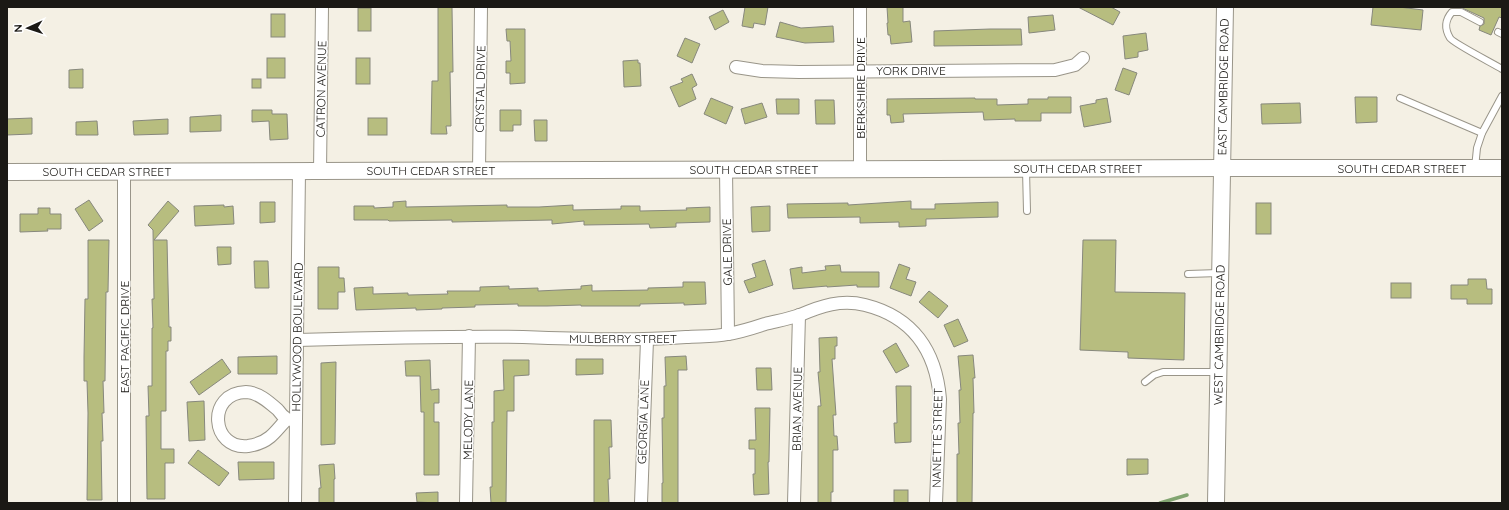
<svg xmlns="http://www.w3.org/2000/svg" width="1509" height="510" viewBox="0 0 1509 510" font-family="Quicksand,sans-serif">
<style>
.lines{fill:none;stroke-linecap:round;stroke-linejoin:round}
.stream{stroke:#82a571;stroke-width:3.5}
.building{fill:#b7bd7f;stroke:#87887d}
.lane-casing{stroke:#999589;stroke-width:8}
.street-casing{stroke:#999589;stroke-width:14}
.secondary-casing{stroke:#999589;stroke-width:18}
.lane{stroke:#fff;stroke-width:6}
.street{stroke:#fff;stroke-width:12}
.secondary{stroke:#fff;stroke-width:16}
.labels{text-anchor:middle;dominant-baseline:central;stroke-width:3;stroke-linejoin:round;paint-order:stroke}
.street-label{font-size:12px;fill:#1b1915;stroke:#fff}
</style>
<rect width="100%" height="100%" fill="#f4f0e4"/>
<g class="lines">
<path class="stream" d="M1160,503L1187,495"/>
</g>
<g class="building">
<path d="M438,7H452L453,72H450L451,126H446L447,134H431L432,81H438Z"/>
<path d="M745,7H768L765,25L754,23L753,28L742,26Z"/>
<path d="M887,7H903V22L910,21L912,42L891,44L890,35H888L887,23H888Z"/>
<path d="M1078,7H1111L1120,12L1113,25Z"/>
<path d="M1373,7H1399L1423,10L1421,30L1371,25Z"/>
<path d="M1460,7H1502V18L1499,17L1491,35L1479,30L1480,26L1484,24V18Z"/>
<rect x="358" y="8" width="13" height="23"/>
<path d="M723,10L729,22L715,30L709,17Z"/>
<rect x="271" y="14" width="14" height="23"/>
<path d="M1053,15L1055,30L1029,33L1028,17Z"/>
<path d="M780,22L801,28L833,26L834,42L805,43L776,37Z"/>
<path d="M506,29H525V83L510,84V73H506V61H511L510,41H507Z"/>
<path d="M990,29H1021L1022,45L934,46V31Z"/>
<path d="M1146,33L1148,50L1138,52V57L1125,59L1123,36Z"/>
<path d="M685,38L700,44L692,63L677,56Z"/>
<rect x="267" y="58" width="18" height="20"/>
<rect x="356" y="58" width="14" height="26"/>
<path d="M638,60V63H640L641,86L624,87L623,61Z"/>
<path d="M1123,68L1137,73L1129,95L1115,90Z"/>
<path d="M83,69V88H69V70Z"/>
<path d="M692,74L697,85L692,88L696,99L679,107L670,87L683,82L681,79Z"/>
<rect x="252" y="79" width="9" height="9"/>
<path d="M1048,97H1071V113H1041V121H1015V119L984,120L983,112L903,114L904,122L891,123L890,115H887V99L975,98V99H997V105L1028,104V99H1048Z"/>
<path d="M1355,97H1377V122L1356,123Z"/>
<path d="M711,98L733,107L726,124L704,114Z"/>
<path d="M1107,98L1111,122L1084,127L1080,106L1096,103V100Z"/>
<path d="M776,99H799V114H777Z"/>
<path d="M815,100H834L835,124H816Z"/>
<path d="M762,103L767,117L745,124L741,109Z"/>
<path d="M1300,103L1301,123L1262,124L1261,104Z"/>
<path d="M252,110H272V114H287L288,139L270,140L269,121L252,122Z"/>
<path d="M500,110H521V125H513V131H500Z"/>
<path d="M221,115V131L190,132V117Z"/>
<path d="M32,118V134L7,135V119Z"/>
<rect x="368" y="118" width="19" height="17"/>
<path d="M168,119V134L134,135L133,121Z"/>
<path d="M534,120H547V141H535Z"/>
<path d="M97,121L98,135H76V122Z"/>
<path d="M89,200L103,221L89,231L75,209Z"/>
<path d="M168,201L179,211L154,240H167L169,327H171V341H168V351H166V411H161V449H174V463H165V499H147L146,416H149L148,386H152V328H153L152,299H154L153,230L148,225Z"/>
<path d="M406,201V207L507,205V207H539L573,205V210L621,209V206H640V211L687,210L686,208L710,207V222L676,223V227L650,228L649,224L584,225V221L552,224V220L452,222V220L389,221L388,220H354V206H374V208L393,207V202Z"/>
<path d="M911,201V209H935V204L998,202V217L926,219V226L899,227V222L860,223V217L788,218L787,204L848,203V205Z"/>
<path d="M260,202H275V222L260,223Z"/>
<rect x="1256" y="203" width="15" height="31"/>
<path d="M224,205V207L233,206L234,224L195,226L194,206Z"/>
<path d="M770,206V231L752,232L751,207Z"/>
<path d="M38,208H50V214H61V229H47L48,231L20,232V214H38Z"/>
<path d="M88,240H109L108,292H106L105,381H103L104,413H102L103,441H101L102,500H87L88,413L87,381H84V357L85,299H88Z"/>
<path d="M1083,240H1116L1115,292L1185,293L1184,360L1128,358V352L1080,350Z"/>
<path d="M217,247H231V264L218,265Z"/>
<path d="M765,260L773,285L749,293L744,281L756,277L752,264Z"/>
<path d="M254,261H268L269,288H255Z"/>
<path d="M899,264L910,268L906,279L916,282L911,296L890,288Z"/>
<path d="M840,265L841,272H879V287H857V285L827,287V286L793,289L790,269L802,267V273L826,270L825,266Z"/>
<path d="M318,267H339V278H344L345,292H338V309H318Z"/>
<path d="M1468,279H1486L1487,289H1492V304H1467V299H1451V285H1468Z"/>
<path d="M683,282H705L706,304L684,305V303L640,304V306H581V305L547,306H518V304L475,305V307L442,308V309L416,310V308L356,310L354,288L373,287V294L408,293V295L448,294L447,291H480V287L509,286V289L538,288V291L581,289V286L592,285V291L648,290V288L683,287Z"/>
<rect x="1391" y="283" width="20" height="15"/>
<path d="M929,291L948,306L938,318L919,302Z"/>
<path d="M958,319L968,341L954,347L944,325Z"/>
<path d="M837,337V346H835V359H832L836,415H833L834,436H837L838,450H833V492H831V503H818V406H821L818,372H820L819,338Z"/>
<path d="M896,343L909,366L896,373L883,351Z"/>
<path d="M973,355L975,378H973L974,413H973L972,503H957V454H959L958,423H960L959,390H961L958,356Z"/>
<path d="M277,356V374H238V357Z"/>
<path d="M686,356L687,370H678V503H662V483H663L662,418H664V386H666L665,357Z"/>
<path d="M222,359L231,372L199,395L190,382Z"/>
<path d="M576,359H603V374L576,375Z"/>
<path d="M430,360L431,390L439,389V403H434V422H439V475H424V412H421L420,376H406L405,361Z"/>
<path d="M503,360H529V375L514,376V411H507V415L506,503H491L490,487H492V422H494V391L504,390Z"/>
<path d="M336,362L335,444L321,445V363Z"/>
<path d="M756,368H771L772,390H757Z"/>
<path d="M896,386H911V442L895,443L894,423H897Z"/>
<path d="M204,401L205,440L189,441L187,402Z"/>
<path d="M755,408H770L769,462H768L769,494L754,495L753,474H755V449H749V440H756Z"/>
<path d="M594,420H611L612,447H609L610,479H608L609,503H594Z"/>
<path d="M198,450L229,473L219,486L188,463Z"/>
<path d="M1127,459H1148V474L1127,475Z"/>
<path d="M238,462H274V479L239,480Z"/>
<path d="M334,464L335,479H334V503H319V488H321L319,465Z"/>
<rect x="894" y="490" width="14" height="13"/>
<path d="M438,492V503L417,502L416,493Z"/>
</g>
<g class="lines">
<defs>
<g id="lane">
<path d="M1480,22L1461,12H1452C1445,20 1444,28 1450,38C1453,43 1494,64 1502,69"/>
<path d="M1498,32L1502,34"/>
<path d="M1400,98L1482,133"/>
<path d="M1475,168L1477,148L1482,133L1502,96"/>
<path d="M1026,170L1027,211"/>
<path d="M1188,274L1219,273"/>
<path d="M1145,382L1154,375L1163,372H1218"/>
</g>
<g id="street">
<path d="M736,67L762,71L799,72L1055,70L1075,65L1083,58"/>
<path d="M726,169L728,334"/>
<path d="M860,169V7"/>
<path d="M479,170L481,7"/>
<path d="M320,171L322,7"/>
<path d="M297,340C372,338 447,336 523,337C577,339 631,341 686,337C699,336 714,337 728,334C740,332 753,328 765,324C777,321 789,319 800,315C821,306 841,299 865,305C913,317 936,351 940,399L936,503"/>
<path d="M287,419C281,425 276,432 270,437C264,442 255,445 248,446C211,450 206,393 246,392C258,392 270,403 278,410C280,413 284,417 287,419C289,420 294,420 296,420"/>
<path d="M124,503V171"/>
<path d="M295,503L299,171"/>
<path d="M466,503L469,336"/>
<path d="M641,503L647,340"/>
<path d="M794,503L799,315"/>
</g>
<g id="secondary">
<path d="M7,172L1222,168H1502"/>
<path d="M1216,503L1225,7"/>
</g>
</defs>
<use href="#lane" class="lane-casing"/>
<use href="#street" class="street-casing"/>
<use href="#secondary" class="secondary-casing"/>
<use href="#lane" class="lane"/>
<use href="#street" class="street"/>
<use href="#secondary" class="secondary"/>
</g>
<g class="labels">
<g class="street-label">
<text x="911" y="70">YORK DRIVE</text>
<text transform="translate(1223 87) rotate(-89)">EAST CAMBRIDGE ROAD</text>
<text transform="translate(860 88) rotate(-90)">BERKSHIRE DRIVE</text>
<text transform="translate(321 89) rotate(-89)">CATRON AVENUE</text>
<text transform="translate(480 89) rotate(-89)">CRYSTAL DRIVE</text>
<text x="1078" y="168">SOUTH CEDAR STREET</text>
<text x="1402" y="168">SOUTH CEDAR STREET</text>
<text x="754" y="169">SOUTH CEDAR STREET</text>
<text x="431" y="170">SOUTH CEDAR STREET</text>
<text x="107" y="171">SOUTH CEDAR STREET</text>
<text transform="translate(727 252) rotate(-91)">GALE DRIVE</text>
<text transform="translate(1219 335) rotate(-89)">WEST CAMBRIDGE ROAD</text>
<text transform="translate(124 337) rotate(-90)">EAST PACIFIC DRIVE</text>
<text transform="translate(297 337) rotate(-89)">HOLLYWOOD BOULEVARD</text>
<text x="623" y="338">MULBERRY STREET</text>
<text transform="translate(797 409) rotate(-89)">BRIAN AVENUE</text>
<text transform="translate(468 420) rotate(-89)">MELODY LANE</text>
<text transform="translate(643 422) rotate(-88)">GEORGIA LANE</text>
<text transform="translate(937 438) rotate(-89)">NANETTE STREET</text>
</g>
</g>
<rect width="1509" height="510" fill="none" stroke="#1b1915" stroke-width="16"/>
<g transform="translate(28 28) rotate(267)" stroke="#ffffff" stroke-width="3" paint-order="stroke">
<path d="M0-3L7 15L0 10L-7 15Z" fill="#1b1915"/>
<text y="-6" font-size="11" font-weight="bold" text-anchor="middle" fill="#1b1915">N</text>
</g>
</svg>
